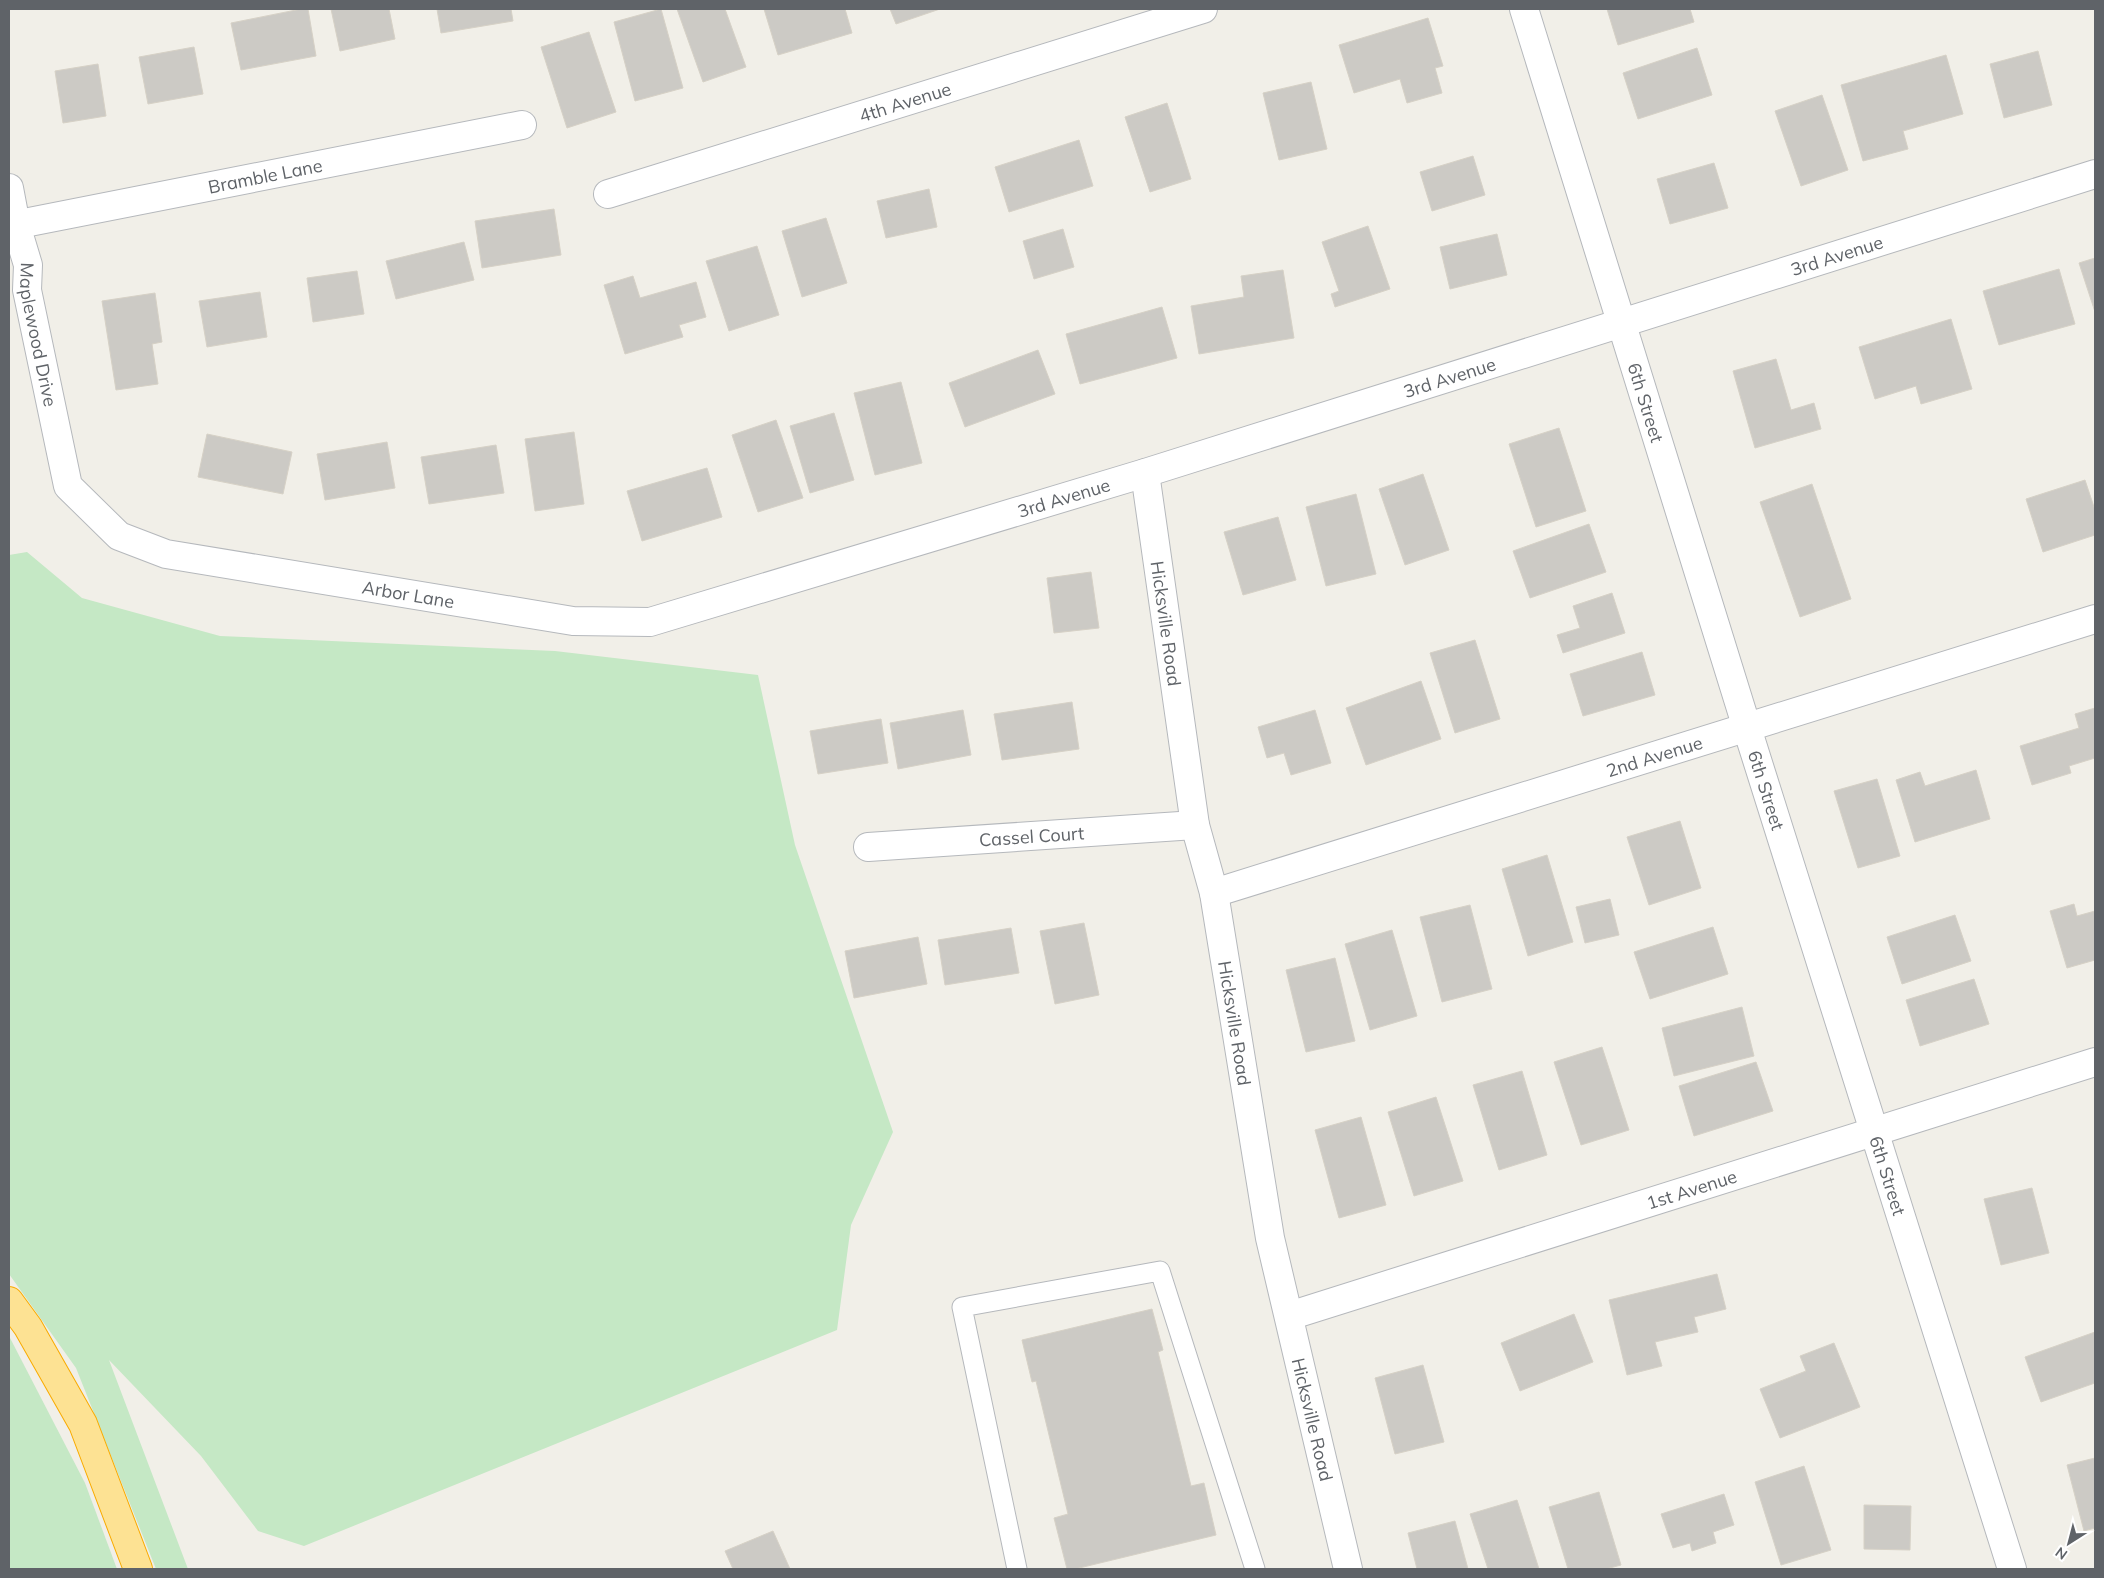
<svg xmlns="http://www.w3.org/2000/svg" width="2104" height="1578" viewBox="0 0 2104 1578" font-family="Mulish,sans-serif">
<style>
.green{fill:#c5e8c5}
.building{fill:#cccac5;stroke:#d6d1c6}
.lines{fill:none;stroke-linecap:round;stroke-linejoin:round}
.lane-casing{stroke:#b5b8bc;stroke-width:21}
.street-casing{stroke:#b5b8bc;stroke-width:30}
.highway-casing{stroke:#f9ab00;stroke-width:30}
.lane{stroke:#fff;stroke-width:19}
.street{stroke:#fff;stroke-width:28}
.highway{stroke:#fde293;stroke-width:28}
.labels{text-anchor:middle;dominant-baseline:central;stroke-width:4;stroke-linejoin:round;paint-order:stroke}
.street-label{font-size:18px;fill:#5f6368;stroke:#fff}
</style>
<rect width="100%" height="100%" fill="#f1efe8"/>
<g class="green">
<path d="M27,552L82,598L220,636L555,651L758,675L795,845L893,1132L851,1225L837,1330L304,1546L258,1531L201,1456L109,1360L188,1569H156L76,1368L9,1274V555Z"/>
<path d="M9,1336L85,1483L117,1569H9Z"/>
</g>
<g class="building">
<path d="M301,9H308L316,56L241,70L231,23Z"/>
<path d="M331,9H389L395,39L340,51Z"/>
<path d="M437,9H511L513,21L441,33Z"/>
<path d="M661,9L683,88L635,101L614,22Z"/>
<path d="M677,9H725L746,67L703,82Z"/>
<path d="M764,9H845L852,33L778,55Z"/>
<path d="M890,9H940L896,24Z"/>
<path d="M1607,9H1690L1694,22L1618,45Z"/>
<path d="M1428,18L1443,66L1435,68L1442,93L1407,103L1400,79L1354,93L1339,45Z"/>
<path d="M589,32L616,112L567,128L541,47Z"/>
<path d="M194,47L203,94L148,104L139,57Z"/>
<path d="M1697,48L1712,95L1638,119L1623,73Z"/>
<path d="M2038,51L2052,105L2004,118L1990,64Z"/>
<path d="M1946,55L1963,114L1903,131L1908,149L1863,161L1841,85Z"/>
<path d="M98,64L106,116L63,123L55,71Z"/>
<path d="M1311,82L1327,149L1279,160L1263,93Z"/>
<path d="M1822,95L1848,170L1801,186L1775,111Z"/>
<path d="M1167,103L1191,179L1150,192L1125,117Z"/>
<path d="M1079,140L1093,186L1009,212L995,167Z"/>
<path d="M1473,156L1485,195L1432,211L1420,172Z"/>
<path d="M1714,163L1728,208L1670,224L1657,179Z"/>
<path d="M929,189L937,227L886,238L877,201Z"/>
<path d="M554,209L561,255L482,268L475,221Z"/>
<path d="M826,218L847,283L802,297L782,231Z"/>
<path d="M1368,226L1390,289L1335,307L1331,294L1339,291L1322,242Z"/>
<path d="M1063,229L1074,267L1034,279L1023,241Z"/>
<path d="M1497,234L1507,275L1450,289L1440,247Z"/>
<path d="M464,242L474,280L396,299L386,261Z"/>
<path d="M757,246L779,315L729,331L706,261Z"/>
<path d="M2095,258V312L2079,263Z"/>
<path d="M2059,269L2075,324L1999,345L1983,291Z"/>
<path d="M1283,270L1294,338L1199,354L1191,306L1244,297L1241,276Z"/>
<path d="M357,271L364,314L313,322L307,278Z"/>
<path d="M633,276L640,298L696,282L706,317L679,325L683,337L625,354L604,285Z"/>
<path d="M260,292L267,337L207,347L199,301Z"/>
<path d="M155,293L162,342L152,344L158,384L116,390L102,301Z"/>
<path d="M1162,307L1177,358L1080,384L1066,334Z"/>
<path d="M1951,319L1972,389L1921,404L1916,386L1875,399L1859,347Z"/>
<path d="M1038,350L1055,394L965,427L949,383Z"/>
<path d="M1776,359L1791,410L1814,403L1821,429L1755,448L1733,371Z"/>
<path d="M901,382L922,463L875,475L854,393Z"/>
<path d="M834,413L854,480L810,493L790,426Z"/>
<path d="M776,420L803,498L758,512L732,435Z"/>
<path d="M1559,428L1586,511L1536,527L1509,444Z"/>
<path d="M574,432L584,504L535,511L525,439Z"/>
<path d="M207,434L292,452L283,494L198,477Z"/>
<path d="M387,442L395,488L325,500L317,454Z"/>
<path d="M496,445L504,493L429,504L421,457Z"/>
<path d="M707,468L722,517L642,541L627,491Z"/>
<path d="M1423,474L1449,550L1405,565L1379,489Z"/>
<path d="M2085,480L2095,510V535L2043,552L2026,499Z"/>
<path d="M1812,484L1851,599L1800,617L1760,502Z"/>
<path d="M1356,494L1376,574L1326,586L1306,507Z"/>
<path d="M1278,517L1296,580L1243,595L1224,532Z"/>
<path d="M1589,524L1606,572L1530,598L1513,551Z"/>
<path d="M1091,572L1099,628L1054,633L1047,578Z"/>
<path d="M1612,593L1625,633L1563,653L1557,635L1580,628L1573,606Z"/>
<path d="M1475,640L1500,719L1455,733L1430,653Z"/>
<path d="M1642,652L1655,695L1583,716L1570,674Z"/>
<path d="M1421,681L1441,739L1366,765L1346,708Z"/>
<path d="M1072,702L1079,749L1002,760L994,714Z"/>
<path d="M2095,708V758L2069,766L2071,773L2032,785L2020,746L2079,728L2075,714Z"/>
<path d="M963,710L971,755L898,769L890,723Z"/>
<path d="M1315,710L1331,763L1291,775L1284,753L1267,758L1258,727Z"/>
<path d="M881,719L888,763L818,774L810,731Z"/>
<path d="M1976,770L1990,819L1915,842L1896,780L1920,772L1925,786Z"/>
<path d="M1877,779L1900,856L1858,868L1834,791Z"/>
<path d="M1680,821L1701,888L1649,905L1627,837Z"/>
<path d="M1547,855L1573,942L1528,956L1502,869Z"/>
<path d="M1610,899L1619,935L1585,943L1576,907Z"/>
<path d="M2074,904L2077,916L2095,911V960L2067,968L2050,911Z"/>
<path d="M1470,905L1492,989L1442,1002L1420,917Z"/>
<path d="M1955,915L1971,961L1902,984L1887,937Z"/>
<path d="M1084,923L1099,995L1055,1004L1040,931Z"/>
<path d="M1713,927L1728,974L1650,999L1634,952Z"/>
<path d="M1011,928L1019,973L945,985L938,940Z"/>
<path d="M1392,930L1417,1016L1370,1030L1345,944Z"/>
<path d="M918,937L927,984L854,998L845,951Z"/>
<path d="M1335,958L1355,1041L1306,1052L1286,970Z"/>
<path d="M1974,979L1989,1024L1920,1046L1906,1000Z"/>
<path d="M1742,1007L1754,1056L1674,1076L1662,1028Z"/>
<path d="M1602,1047L1629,1130L1581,1145L1554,1062Z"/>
<path d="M1756,1062L1773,1111L1694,1136L1679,1086Z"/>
<path d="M1522,1071L1547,1155L1499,1170L1473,1085Z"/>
<path d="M1436,1097L1463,1181L1414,1196L1388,1112Z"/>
<path d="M1361,1117L1386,1205L1339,1218L1315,1130Z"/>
<path d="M2032,1188L2049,1253L2001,1265L1984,1199Z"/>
<path d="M1717,1274L1726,1309L1694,1317L1698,1332L1655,1342L1662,1366L1627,1375L1609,1300Z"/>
<path d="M1152,1309L1163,1350L1158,1352L1191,1486L1204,1483L1216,1535L1075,1569H1067L1054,1518L1068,1514L1036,1381L1032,1382L1022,1340Z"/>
<path d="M1574,1314L1593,1362L1520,1391L1501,1343Z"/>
<path d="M2095,1332V1383L2041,1402L2025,1357Z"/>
<path d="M1834,1343L1860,1407L1780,1438L1760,1389L1806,1371L1800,1356Z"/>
<path d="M1423,1365L1444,1442L1395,1454L1375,1378Z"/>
<path d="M2095,1458V1528L2084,1531L2067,1465Z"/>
<path d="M1804,1466L1831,1550L1781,1565L1755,1482Z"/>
<path d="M1599,1492L1621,1565L1606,1569H1568L1549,1507Z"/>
<path d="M1724,1494L1734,1525L1713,1532L1716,1543L1692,1551L1690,1543L1673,1548L1661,1514Z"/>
<path d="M1517,1500L1539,1569H1488L1470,1514Z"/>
<path d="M1864,1505L1911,1506L1910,1550L1864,1549Z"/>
<path d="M1455,1521L1468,1569H1417L1408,1533Z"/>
<path d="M773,1531L790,1569H733L725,1551Z"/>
</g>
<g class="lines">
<defs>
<path id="lane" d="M1017,1569L962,1307L1160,1271L1255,1569"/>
<g id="street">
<path id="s1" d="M1524,9L1747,728L2012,1569"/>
<path id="s2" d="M9,188L16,225L28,265L27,290L68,486L119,536L166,554L573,621L650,622L1145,473L2095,174"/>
<path id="s3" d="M608,194L1203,9"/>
<path id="s4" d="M9,226L522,125"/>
<path id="s5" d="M1145,473L1195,825L1214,893L1270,1238L1348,1569"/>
<path id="s6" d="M868,847L1195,825"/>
<path id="s7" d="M1214,893L2095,619"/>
<path id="s8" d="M1289,1316L2095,1062"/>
</g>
<path id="highway" d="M9,1301L28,1327L83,1424L138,1569"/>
</defs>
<use href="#lane" class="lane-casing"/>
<use href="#street" class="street-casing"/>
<use href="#highway" class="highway-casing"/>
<use href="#lane" class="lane"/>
<use href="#street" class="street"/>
<use href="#highway" class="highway"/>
</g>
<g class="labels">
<g class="street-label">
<text stroke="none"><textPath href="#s3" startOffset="311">4th Avenue</textPath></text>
<text stroke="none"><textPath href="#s4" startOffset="261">Bramble Lane</textPath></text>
<text stroke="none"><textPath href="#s2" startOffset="2158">3rd Avenue</textPath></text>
<text stroke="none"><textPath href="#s2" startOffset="150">Maplewood Drive</textPath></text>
<text stroke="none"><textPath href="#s2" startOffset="1752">3rd Avenue</textPath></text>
<text stroke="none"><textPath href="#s1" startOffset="412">6th Street</textPath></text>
<text stroke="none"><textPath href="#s2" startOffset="1348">3rd Avenue</textPath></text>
<text stroke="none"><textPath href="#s2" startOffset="672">Arbor Lane</textPath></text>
<text stroke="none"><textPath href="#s5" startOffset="152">Hicksville Road</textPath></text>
<text stroke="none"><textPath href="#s7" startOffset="461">2nd Avenue</textPath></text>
<text stroke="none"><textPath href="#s1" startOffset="818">6th Street</textPath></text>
<text stroke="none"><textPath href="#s6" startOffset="164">Cassel Court</textPath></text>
<text stroke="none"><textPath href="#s5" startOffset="558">Hicksville Road</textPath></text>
<text stroke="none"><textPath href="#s1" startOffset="1222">6th Street</textPath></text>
<text stroke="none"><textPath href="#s8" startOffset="422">1st Avenue</textPath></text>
<text stroke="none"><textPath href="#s5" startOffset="962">Hicksville Road</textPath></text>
</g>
</g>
<rect width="2104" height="1578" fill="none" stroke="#5f6368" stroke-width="20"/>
<g transform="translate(2069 1543) rotate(216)" stroke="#ffffff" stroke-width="4" paint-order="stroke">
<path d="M0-4L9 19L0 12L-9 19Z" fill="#5f6368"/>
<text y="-8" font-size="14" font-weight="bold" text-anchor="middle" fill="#5f6368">N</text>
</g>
</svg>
